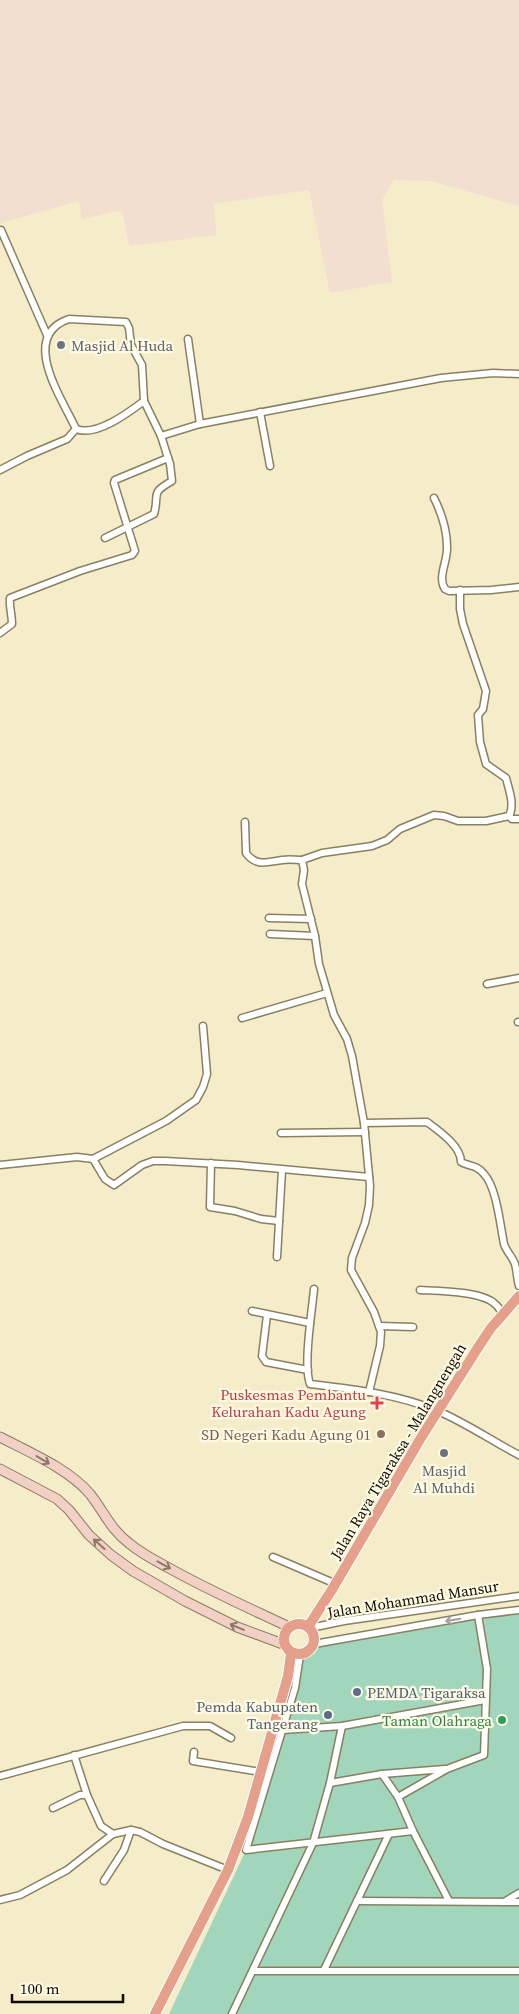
<svg xmlns="http://www.w3.org/2000/svg" width="519" height="2014" viewBox="0 0 519 2014" font-family="'Source Serif 4',serif">
<style>
.industrial{fill:#f3ded0}
.green{fill:#a1d6bc}
.lines{fill:none;stroke-linecap:round;stroke-linejoin:round}
.street-casing{stroke:#888060;stroke-width:9}
.secondary-casing{stroke:#888060;stroke-width:11}
.primary-casing{stroke:#fff;stroke-width:12}
.street{stroke:#fff;stroke-width:6}
.secondary{stroke:#f2d0c5;stroke-width:9}
.primary{stroke:#e4a08b;stroke-width:10}
.oneway{stroke:#8c786d}
.oneway2{stroke:#9f9e9a}
.worship-dot{fill:#6b7280;stroke:#fffae4;stroke-width:2}
.health-dot{fill:#e0444e;stroke:#fffae4;stroke-width:2}
.education-dot{fill:#8d6e63;stroke:#fffae4;stroke-width:2}
.service-dot{fill:#5c6f8a;stroke:#fffae4;stroke-width:2}
.leisure-dot{fill:#2e9e5b;stroke:#fffae4;stroke-width:2}
.labels{text-anchor:middle;dominant-baseline:central;stroke-width:4.5;stroke-linejoin:round;paint-order:stroke}
.worship-label{font-size:15px;fill:#5b616d;stroke:#fffae4;text-anchor:start}
.health-label{font-size:15px;fill:#be3a42;stroke:#fffae4;text-anchor:end}
.education-label{font-size:15px;fill:#785e54;stroke:#fffae4;text-anchor:end}
.street-label{font-size:15px;fill:#0f0c02;stroke:#fffae4}
.service-label{font-size:15px;fill:#4e5e75;stroke:#fffae4;text-anchor:start}
.leisure-label{font-size:15px;fill:#27864d;stroke:#fffae4;text-anchor:end}
</style>
<rect width="100%" height="100%" fill="#f5edc9"/>
<path class="industrial" d="M0,0H519V206L431,181L394,180L382,200L392,282L330,293L309,190L213,204L217,235L129,246L122,210L82,219L79,201L0,223Z"/>
<path class="green" d="M519,1610V2014H169L246,1850L282,1730L300,1655L311,1649L314,1644Z"/>
<g class="lines">
<defs>
<g id="street">
<path d="M1,230L47,335"/>
<path d="M188,339L200,424"/>
<path d="M260,412L270,466"/>
<path d="M76,429C63,400 18,336 69,319L126,322L129,328L131,345L142,365L144,401"/>
<path d="M0,470L27,456L67,439L76,429C96,437 128,413 144,401L161,436L200,424L441,378L493,373L519,374"/>
<path d="M434,498C442,514 447,530 447,547C448,561 437,577 445,589L449,591L491,590L519,587"/>
<path d="M105,538L154,514C160,493 149,494 172,481L170,464L161,436"/>
<path d="M0,633L12,624C12,614 9,607 10,598L80,571L132,555L135,551L114,483L115,480L168,458"/>
<path d="M509,816L512,819H519"/>
<path d="M245,822L246,853C256,867 267,862 282,860C289,859 296,860 302,860L304,870L302,884L315,936L319,964L334,1015L347,1039L352,1056L364,1123L370,1186L369,1205L365,1223L352,1258L351,1270L374,1312L381,1332L380,1346L369,1392"/>
<path d="M302,860L322,853L372,846L387,840L400,829L434,815L444,816L458,821H486L509,816C515,805 509,790 506,778L486,764L480,742L478,715L483,709L486,691L463,624L460,609V590"/>
<path d="M269,918L311,919"/>
<path d="M270,934L315,936"/>
<path d="M487,984L519,978"/>
<path d="M242,1018L327,993"/>
<path d="M518,1022H519"/>
<path d="M364,1123L427,1122C439,1131 461,1146 461,1162C470,1167 476,1164 484,1174C497,1188 500,1225 504,1244C506,1251 512,1256 515,1264C517,1271 517,1279 519,1286"/>
<path d="M281,1133L365,1132"/>
<path d="M93,1159L166,1121L196,1100L203,1087L207,1074L203,1026"/>
<path d="M211,1163L210,1207L235,1211L261,1219L279,1221"/>
<path d="M0,1165L77,1157L93,1159L105,1179L114,1185L142,1165L153,1161H165L238,1165L369,1177"/>
<path d="M277,1257L282,1170"/>
<path d="M314,1289C312,1311 303,1365 310,1384C352,1389 398,1394 438,1411C466,1423 492,1441 519,1455"/>
<path d="M420,1290C437,1291 482,1291 495,1304C498,1306 500,1310 502,1313"/>
<path d="M252,1311L310,1323"/>
<path d="M267,1315L262,1356L266,1362L308,1370"/>
<path d="M379,1326L413,1327"/>
<path d="M273,1557L336,1584"/>
<path d="M310,1628L344,1621L519,1596"/>
<path d="M314,1644L478,1615L519,1610"/>
<path d="M300,1655L295,1688L246,1850L413,1831"/>
<path d="M282,1730L342,1726L485,1700"/>
<path d="M194,1752L193,1761L261,1772"/>
<path d="M74,1755L87,1795"/>
<path d="M382,1774L398,1797L413,1831L449,1901"/>
<path d="M0,1776L183,1726H210L231,1738"/>
<path d="M330,1783L382,1774L445,1769"/>
<path d="M398,1797L447,1769L484,1755L487,1669L478,1615"/>
<path d="M53,1808L80,1795H87L101,1826L113,1834"/>
<path d="M104,1881L124,1850L131,1830"/>
<path d="M0,1900L20,1895L67,1870L113,1834L131,1830L140,1832L163,1844L228,1870"/>
<path d="M357,1901L519,1902"/>
<path d="M504,1902L519,1893"/>
<path d="M324,1970L389,1834"/>
<path d="M253,1971H519"/>
<path d="M232,2014L313,1843L330,1783L342,1726"/>
</g>
<g id="secondary">
<path d="M0,1437C29,1452 69,1469 90,1494C105,1513 110,1529 130,1544C142,1554 156,1561 169,1568C208,1590 249,1608 289,1627"/>
<path d="M0,1469L57,1499L69,1510L89,1535L111,1555L133,1571L185,1601L237,1627L283,1644"/>
</g>
<g id="primary">
<circle cx="299" cy="1639" r="15"/>
<path d="M308,1627L333,1588L422,1436L479,1346L491,1328L519,1296"/>
<path d="M155,2014L228,1870L248,1817L288,1676L291,1654"/>
</g>
</defs>
<use href="#street" class="street-casing"/>
<use href="#secondary" class="secondary-casing"/>
<use href="#primary" class="primary-casing"/>
<use href="#street" class="street"/>
<use href="#secondary" class="secondary"/>
<use href="#primary" class="primary"/>
</g>
<defs><path id="oneway-shaft" d="M-6 0H5M1.5-3L5.5 0L1.5 3" fill="none" stroke-width="1.6" stroke-linecap="round" stroke-linejoin="round" transform="scale(1.25)"/></defs>
<g class="oneway">
<use href="#oneway-shaft" transform="translate(43 1460) rotate(31)"/>
<use href="#oneway-shaft" transform="translate(99 1544) rotate(-138)"/>
<use href="#oneway-shaft" transform="translate(164 1565) rotate(29)"/>
<use href="#oneway-shaft" transform="translate(237 1627) rotate(-157)"/>
</g>
<use class="oneway2" href="#oneway-shaft" transform="translate(453 1620) rotate(170)"/>
<g class="worship-dot">
<circle cx="61" cy="345" r="5"/>
<circle cx="444" cy="1453" r="5"/>
</g>
<path class="health-dot" d="M374.5 1395.5h5v5h5v5h-5v5h-5v-5h-5v-5h5z"/>
<circle class="education-dot" cx="381" cy="1434" r="5"/>
<g class="service-dot">
<circle cx="357" cy="1692" r="5"/>
<circle cx="328" cy="1715" r="5"/>
</g>
<circle class="leisure-dot" cx="502" cy="1720" r="5"/>
<g class="labels">
<g class="worship-label">
<text x="71" y="345">Masjid Al Huda</text>
<text x="444" y="1470" text-anchor="middle">Masjid<tspan x="444" dy="17">Al Muhdi</tspan></text>
</g>
<g class="health-label">
<text x="366" y="1394">Puskesmas Pembantu<tspan x="366" dy="17">Kelurahan Kadu Agung</tspan></text>
</g>
<g class="education-label">
<text x="371" y="1434">SD Negeri Kadu Agung 01</text>
</g>
<g class="street-label">
<text transform="translate(398 1451) rotate(-59)">Jalan Raya Tigaraksa - Malangnengah</text>
<text transform="translate(413 1599) rotate(-9)">Jalan Mohammad Mansur</text>
</g>
<g class="service-label">
<text x="367" y="1692">PEMDA Tigaraksa</text>
<text x="318" y="1706" text-anchor="end">Pemda Kabupaten<tspan x="318" dy="17">Tangerang</tspan></text>
</g>
<g class="leisure-label">
<text x="492" y="1720">Taman Olahraga</text>
</g>
</g>
<path d="M12 1994v8h111v-8" fill="none" stroke="#0f0c02" stroke-width="2.5"/>
<text x="20" y="1994" font-size="15" fill="#0f0c02" stroke="#fffae4" stroke-width="4" paint-order="stroke">100 m</text>
</svg>
